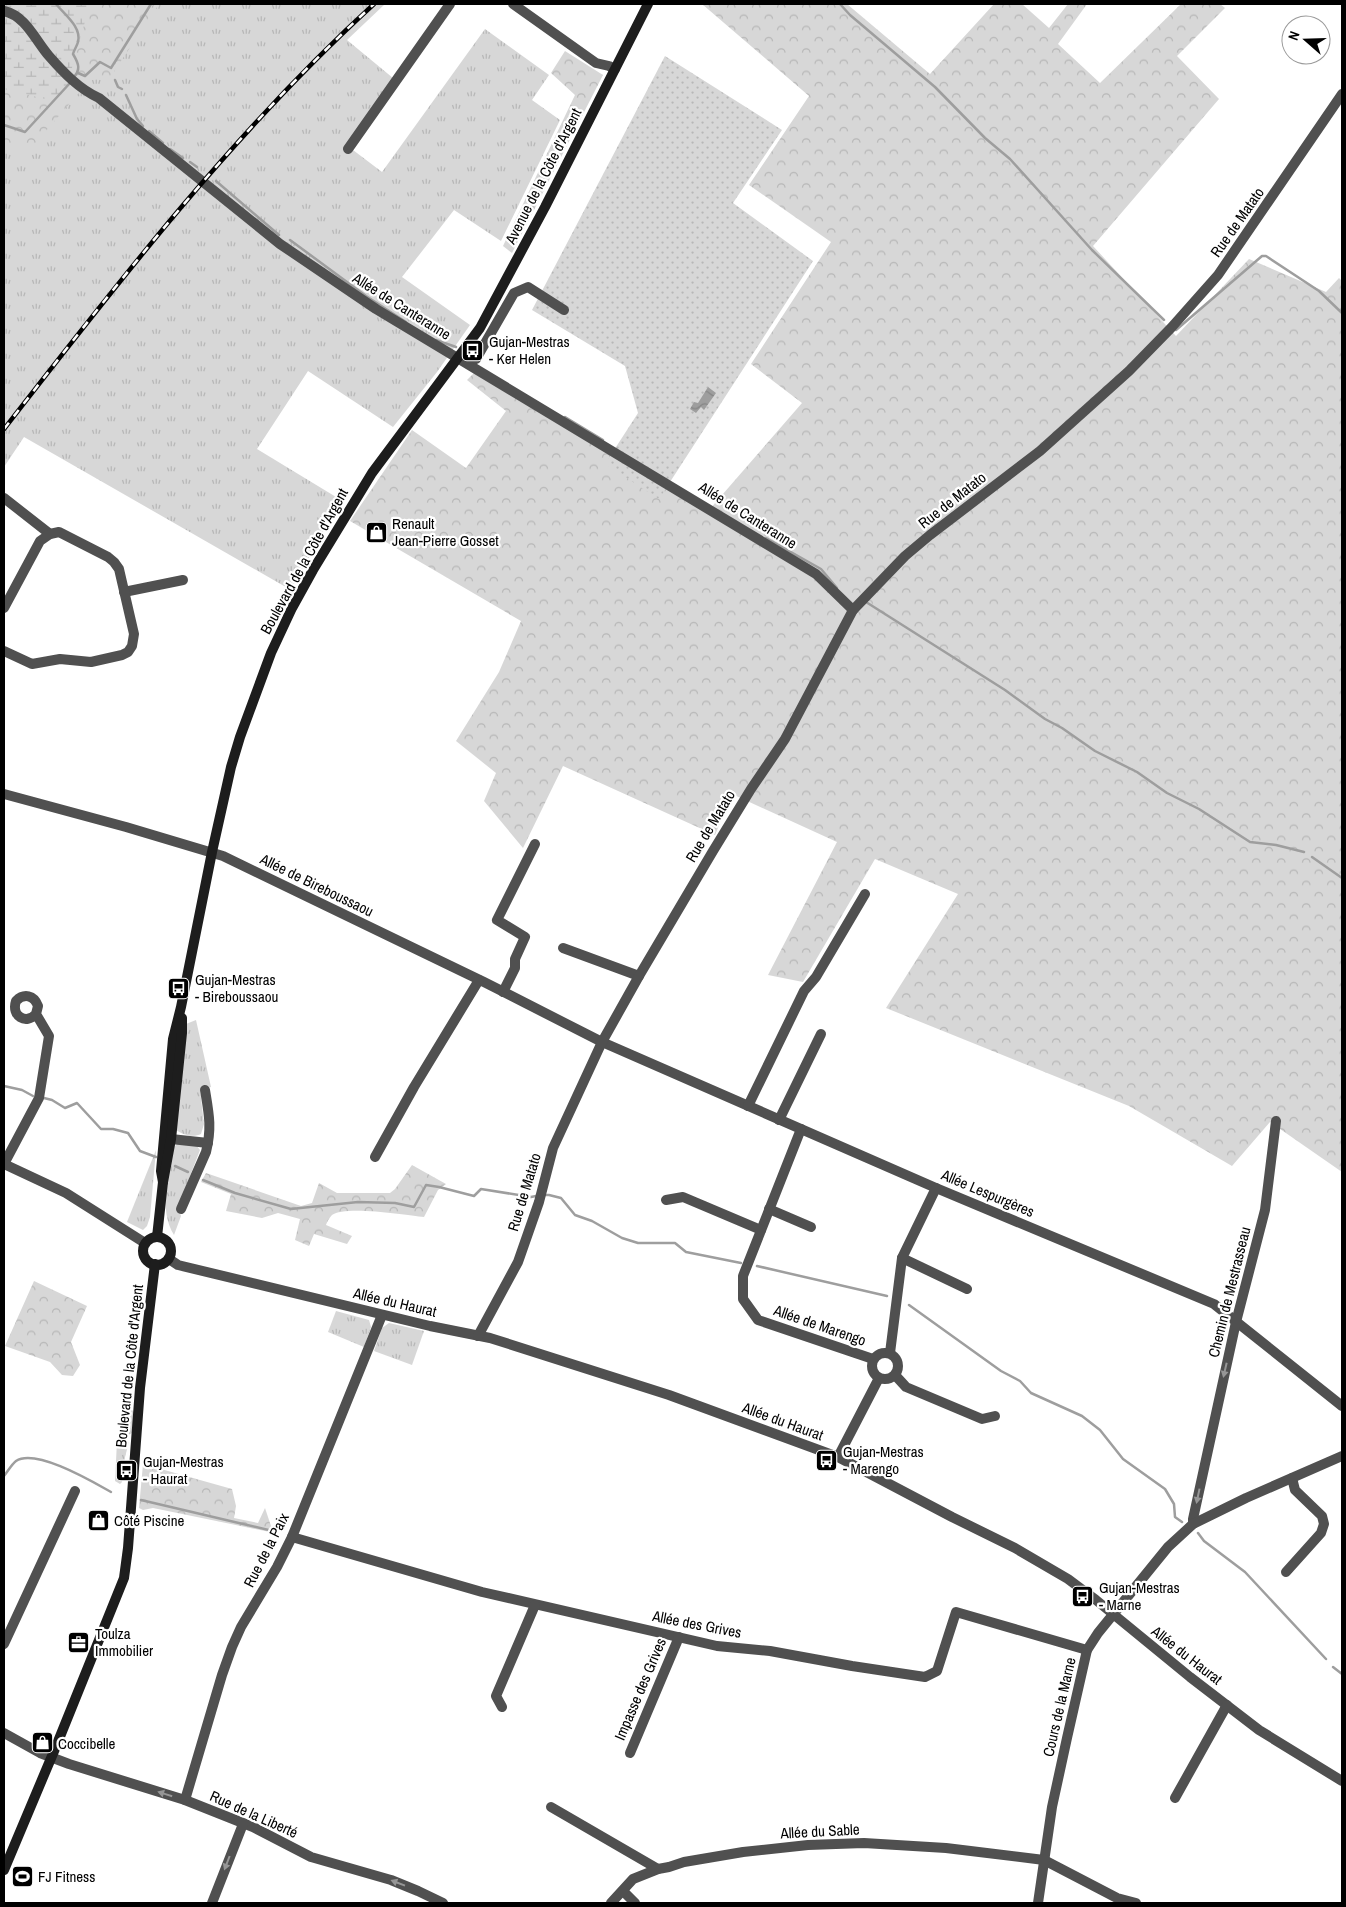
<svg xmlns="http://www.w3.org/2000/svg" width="1346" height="1907" viewBox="0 0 1346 1907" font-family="'Archivo Narrow',sans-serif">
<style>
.grass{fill:url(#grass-tufts)}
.forest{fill:url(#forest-crowns)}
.wetland{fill:url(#wetland-marsh)}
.park{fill:url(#park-dots)}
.water{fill:url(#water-waves)}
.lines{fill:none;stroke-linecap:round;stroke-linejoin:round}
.stream{stroke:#9e9e9e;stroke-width:2.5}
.minor{stroke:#505050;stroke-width:10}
.secondary{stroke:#1d1d1d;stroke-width:10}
.rail-casing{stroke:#000;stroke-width:4.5}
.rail{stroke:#fff;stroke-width:2.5;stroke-dasharray:8;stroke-linecap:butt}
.oneway{fill:#969696}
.labels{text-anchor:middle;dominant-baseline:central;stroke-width:4.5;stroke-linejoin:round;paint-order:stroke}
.street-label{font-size:15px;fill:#000;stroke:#fff}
.poi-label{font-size:15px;fill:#000;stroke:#fff;text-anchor:start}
</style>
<defs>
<pattern id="grass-tufts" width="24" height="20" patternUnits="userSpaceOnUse" patternTransform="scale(1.25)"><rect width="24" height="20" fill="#d7d7d7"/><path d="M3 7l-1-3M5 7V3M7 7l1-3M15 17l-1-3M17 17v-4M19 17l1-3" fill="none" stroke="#b7b7b7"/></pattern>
<pattern id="forest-crowns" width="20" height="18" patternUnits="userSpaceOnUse" patternTransform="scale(1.25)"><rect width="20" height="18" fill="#d7d7d7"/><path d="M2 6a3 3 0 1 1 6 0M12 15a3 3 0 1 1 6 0" fill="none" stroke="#b7b7b7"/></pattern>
<pattern id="wetland-marsh" width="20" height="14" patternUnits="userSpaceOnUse" patternTransform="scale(1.25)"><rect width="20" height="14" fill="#d7d7d7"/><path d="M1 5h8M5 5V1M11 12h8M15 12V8" fill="none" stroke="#b7b7b7"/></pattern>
<pattern id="park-dots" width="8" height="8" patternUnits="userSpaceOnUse" patternTransform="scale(1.25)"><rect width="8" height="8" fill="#d7d7d7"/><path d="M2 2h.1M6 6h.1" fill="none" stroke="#b7b7b7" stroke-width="1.8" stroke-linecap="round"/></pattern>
<pattern id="water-waves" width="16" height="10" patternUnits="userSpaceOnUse" patternTransform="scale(1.25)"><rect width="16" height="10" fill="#9e9e9e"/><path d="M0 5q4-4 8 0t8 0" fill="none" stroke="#868686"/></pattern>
</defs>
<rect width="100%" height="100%" fill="#fff"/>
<g class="grass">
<path d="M90,4H385L347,40L399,83L353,150L382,172L485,29L549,75L532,100L560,120L501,241L454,210L402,277L470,325L437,372L393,427L308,371L257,449L341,500L291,590L24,437L4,467V89Z"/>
<path d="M196,1020L211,1087L200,1090L204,1124L201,1134C193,1138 181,1135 174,1128L186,1024Z"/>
<path d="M177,1144L197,1146L200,1150L178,1207L181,1216L174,1235C158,1208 169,1177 173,1148Z"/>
<path d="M156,1150L150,1217L147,1226L143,1230L127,1222Z"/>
<path d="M336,1311L369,1320L371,1327L364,1347L328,1332Z"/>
<path d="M389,1323L424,1331L412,1365L374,1351L382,1328Z"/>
<path d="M124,1409H131L134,1412L133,1432L129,1435L118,1434Z"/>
<path d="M117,1441L129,1442L125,1457L122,1482L120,1484L115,1481Z"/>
</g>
<g class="forest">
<path d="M4,4H159L109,79L90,80L32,147L19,148L4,143Z"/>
<path d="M702,4H847L930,74L994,4H1022L1049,28L1068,4H1087L1058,44L1100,83L1181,4H1220L1225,8L1177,56L1219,99L1093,246L1176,336L1249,259L1326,292L1339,278L1342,281V1172L1270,1122L1232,1166L1129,1106L886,1008L958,894L875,859L803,982L768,975L837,842L732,794L715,835L563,766L523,848L484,801L496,773L456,741L499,672L521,621L350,521L412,430L466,468L506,411L467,380L475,372L709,510L802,403L751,364L831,242L749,185L809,96Z"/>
<path d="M565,51L603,75L512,253L503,246L575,95L551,73Z"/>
<path d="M412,1165L446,1184L438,1190L424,1217C407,1215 345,1205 332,1215C329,1218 327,1222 326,1225L352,1236L347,1244L314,1234L309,1246L295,1240L300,1219L278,1213L262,1218L226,1211L231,1194L201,1182L206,1173L301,1206L312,1203L319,1183L337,1193H390L395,1189Z"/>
<path d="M34,1281L87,1306L71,1342L80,1365L73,1376L62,1375L50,1362L5,1346Z"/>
<path d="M143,1464L232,1489L236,1506L234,1518L258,1523L265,1508L271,1526L270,1532L153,1508L143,1510L139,1508Z"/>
</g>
<path class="wetland" d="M4,4H90L62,103L4,89Z"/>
<path class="park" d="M665,56L782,130L733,203L813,261L659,499L605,464L638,413L625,366L532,310Z"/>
<path class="water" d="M708,387L716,393L704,410L701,407L696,413L690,409L694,402L698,403Z"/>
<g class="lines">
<g class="stream">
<path d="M56,4C64,14 82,27 78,42C77,46 74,50 73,54C79,64 81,70 73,78"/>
<path d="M840,4L850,15L935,87L985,138L1010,159L1092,250L1164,320"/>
<path d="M78,73L85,76L100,62L111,68L151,4"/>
<path d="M115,80L118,87L122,89"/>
<path d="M126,95L137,119L143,126"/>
<path d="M4,125L25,132L70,83"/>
<path d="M149,131L163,143"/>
<path d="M170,149L183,158"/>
<path d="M190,162L197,167"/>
<path d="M216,181L279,235"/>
<path d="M290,240L366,296L406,322"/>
<path d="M1176,330L1262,256H1266L1319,291L1342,313"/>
<path d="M436,340L456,347"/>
<path d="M565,417L603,440"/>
<path d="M766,538L821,569L837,588"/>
<path d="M866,602L1005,690L1045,719L1062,728L1095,751L1137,772L1167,793L1199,809L1250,842L1276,845L1304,852"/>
<path d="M1312,857L1342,878"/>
<path d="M4,1086L22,1090L33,1096"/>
<path d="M44,1098L52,1100L65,1108L77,1103L101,1129H113L128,1133L140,1151L156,1157"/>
<path d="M175,1166L188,1172"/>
<path d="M203,1180L235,1193L291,1209L358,1202L395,1203L414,1207L426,1185L439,1187L474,1196L481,1189L531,1197L536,1196"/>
<path d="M544,1195H549L561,1198L575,1215L592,1221L622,1238L638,1243H675L686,1252L741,1263"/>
<path d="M757,1266L887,1296"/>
<path d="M909,1305L1001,1371L1020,1381L1031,1393L1082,1416L1100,1430L1123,1459L1165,1489L1174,1504L1175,1517L1182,1522"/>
<path d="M4,1476C8,1471 12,1464 16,1461C36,1448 93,1482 111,1492"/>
<path d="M141,1500L277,1532"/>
<path d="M1198,1533L1204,1541L1245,1572L1326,1659"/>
<path d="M1333,1667L1342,1674"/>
</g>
<g class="minor">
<path d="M513,4L596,63L609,66L615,69"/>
<path d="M4,11C26,16 35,40 49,56C63,72 79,89 99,98L280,244L376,309L816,574L853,610"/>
<path d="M348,149L450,4"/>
<path d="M476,359L514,293L528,287L564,310"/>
<path d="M4,498L50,534"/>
<path d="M124,592L183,580"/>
<path d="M4,608L40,541L50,534L59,532L108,557L114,562L119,569L134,634L132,646L128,652L122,655L91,662L60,659L32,664L4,651"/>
<path d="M4,794L126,827L223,856L484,982L602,1042L936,1188L1214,1304L1342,1406"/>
<path d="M563,948L639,976"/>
<path d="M503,992L515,968V959L525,937L497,920L535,844"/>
<path d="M748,1106L804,991L816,977L865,894"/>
<path d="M779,1120L821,1034"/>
<path d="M801,1129L743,1276V1299L758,1320L873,1359"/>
<path d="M171,1139L208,1143"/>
<path d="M375,1157L414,1087L479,980"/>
<path d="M4,1164L39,1098L49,1036L36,1014L38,1006C34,995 24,993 16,1001C11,1016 26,1025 36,1014"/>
<path d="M4,1164L66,1193L145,1243"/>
<path d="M666,1200L683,1197L761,1230"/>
<path d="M181,1209L206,1152C212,1128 209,1114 205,1090"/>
<path d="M769,1209L811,1227"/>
<path d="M902,1258L967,1289"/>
<path d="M169,1259L178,1265L430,1326L490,1338L669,1395L838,1457L952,1517L1015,1548L1068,1579L1096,1600L1190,1677L1259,1730L1342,1781"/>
<path d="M478,1336L518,1262L539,1202L553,1148L602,1042L639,976L713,851L751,789L785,739L853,610L905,556L930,535L1040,451L1129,371L1171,328L1218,275L1342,94"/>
<circle cx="885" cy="1366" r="13"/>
<path d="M890,1353L902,1258L936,1188"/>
<path d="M895,1375L906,1387L982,1419L995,1416"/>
<path d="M838,1457L879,1378"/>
<path d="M1193,1524V1519L1236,1322L1265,1210L1276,1121"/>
<path d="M292,1537L482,1592L717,1646L770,1651L852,1666L925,1677L937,1671L956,1612L1087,1650"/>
<path d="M1286,1572L1321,1533L1324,1524L1322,1516L1295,1490L1292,1478"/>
<path d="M4,1644L75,1491"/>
<path d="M502,1707L496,1696L535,1605"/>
<path d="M4,1733L40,1753L69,1764L185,1800L253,1827L311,1857L391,1880L418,1891L443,1903"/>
<path d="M630,1753L679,1637"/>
<path d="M1175,1798L1227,1705"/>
<path d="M185,1800L222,1675L232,1647L241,1627L277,1567L292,1537L382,1315"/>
<path d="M551,1807L658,1869"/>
<path d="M623,1891L635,1903"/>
<path d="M212,1903L243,1824"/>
<path d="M611,1903L633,1879L658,1869L669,1867L684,1862L743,1852L808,1845L864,1843L946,1848L1044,1860L1117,1898L1136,1903"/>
<path d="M1038,1903L1052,1807L1067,1738L1087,1650L1098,1633L1168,1547L1193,1524L1246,1498L1342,1456"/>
</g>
<g class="secondary">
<path d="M163,1182L161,1171L173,1039L181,1007L212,852L231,767L240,737L271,653L292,608L313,570L372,473L480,328L545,207L648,4"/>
<path d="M157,1237L163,1182L171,1139L182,1033V1018"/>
<circle cx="157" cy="1251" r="14"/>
<path d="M4,1870L57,1744L124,1578L128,1548L140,1388L155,1264"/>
</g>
<defs>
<path id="rail" d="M4,429C119,281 235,131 374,4"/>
</defs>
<use href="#rail" class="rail-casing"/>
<use href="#rail" class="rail"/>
</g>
<defs><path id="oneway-solid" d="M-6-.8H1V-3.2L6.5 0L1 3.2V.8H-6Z" transform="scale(1.25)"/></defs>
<g class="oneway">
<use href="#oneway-solid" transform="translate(1225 1370) rotate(103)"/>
<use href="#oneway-solid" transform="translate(1198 1496) rotate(102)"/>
<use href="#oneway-solid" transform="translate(165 1794) rotate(-163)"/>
<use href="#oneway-solid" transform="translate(227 1863) rotate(111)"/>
<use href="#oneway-solid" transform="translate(398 1883) rotate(-159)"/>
</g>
<defs>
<symbol id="bus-square" viewBox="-11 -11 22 22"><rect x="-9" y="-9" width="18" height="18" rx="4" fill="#000" stroke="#fff"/><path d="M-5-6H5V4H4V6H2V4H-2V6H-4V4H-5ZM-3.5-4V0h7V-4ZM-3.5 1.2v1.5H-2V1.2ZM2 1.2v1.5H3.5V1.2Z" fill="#fff"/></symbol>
<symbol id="shop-square" viewBox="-11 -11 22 22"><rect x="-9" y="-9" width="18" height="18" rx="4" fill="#000" stroke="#fff"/><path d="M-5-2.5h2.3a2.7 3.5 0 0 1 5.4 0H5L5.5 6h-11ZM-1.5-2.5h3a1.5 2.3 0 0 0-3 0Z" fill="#fff"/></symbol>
<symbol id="office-square" viewBox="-11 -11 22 22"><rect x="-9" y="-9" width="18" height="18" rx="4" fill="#000" stroke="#fff"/><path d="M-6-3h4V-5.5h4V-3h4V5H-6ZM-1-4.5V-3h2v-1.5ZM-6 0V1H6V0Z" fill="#fff"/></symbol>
<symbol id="stadium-square" viewBox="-11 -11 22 22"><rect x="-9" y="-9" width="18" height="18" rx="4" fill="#000" stroke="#fff"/><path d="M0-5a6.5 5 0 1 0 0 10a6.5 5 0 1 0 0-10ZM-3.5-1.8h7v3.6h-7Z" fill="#fff"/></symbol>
</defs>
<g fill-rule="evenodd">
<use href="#bus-square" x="460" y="338" width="25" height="25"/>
<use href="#shop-square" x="364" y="520" width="25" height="25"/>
<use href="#bus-square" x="166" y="976" width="25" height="25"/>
<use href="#bus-square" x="814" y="1448" width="25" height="25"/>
<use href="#bus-square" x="114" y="1458" width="25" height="25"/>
<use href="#shop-square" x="86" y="1508" width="25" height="25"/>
<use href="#bus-square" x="1070" y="1584" width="25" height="25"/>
<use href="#office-square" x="66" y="1630" width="25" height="25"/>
<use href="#shop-square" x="30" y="1730" width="25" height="25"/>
<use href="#stadium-square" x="10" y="1864" width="25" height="25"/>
</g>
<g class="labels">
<g class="street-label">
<text transform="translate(543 176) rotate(-63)">Avenue de la Côte d'Argent</text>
<text transform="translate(1237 222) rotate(-55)">Rue de Matato</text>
<text transform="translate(402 306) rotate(32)">Allée de Canteranne</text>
<text transform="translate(952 500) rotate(-38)">Rue de Matato</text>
<text transform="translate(748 515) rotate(32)">Allée de Canteranne</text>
<text transform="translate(304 561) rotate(-61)">Boulevard de la Côte d'Argent</text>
<text transform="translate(710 826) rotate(-59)">Rue de Matato</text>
<text transform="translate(317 885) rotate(26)">Allée de Bireboussaou</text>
<text transform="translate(524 1192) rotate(-73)">Rue de Matato</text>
<text transform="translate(988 1193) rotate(23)">Allée Lespurgères</text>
<text transform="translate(1229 1292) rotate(-76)">Chemin de Mestrasseau</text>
<text transform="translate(395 1302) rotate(13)">Allée du Haurat</text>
<text transform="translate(820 1325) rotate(19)">Allée de Marengo</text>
<text transform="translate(129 1366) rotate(-84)">Boulevard de la Côte d'Argent</text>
<text transform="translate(783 1421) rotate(20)">Allée du Haurat</text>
<text transform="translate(266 1550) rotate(-63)">Rue de la Paix</text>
<text transform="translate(697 1624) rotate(11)">Allée des Grives</text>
<text transform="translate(1187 1655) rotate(38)">Allée du Haurat</text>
<text transform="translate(640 1689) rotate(-67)">Impasse des Grives</text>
<text transform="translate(1059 1707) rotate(-77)">Cours de la Marne</text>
<text transform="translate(254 1814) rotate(24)">Rue de la Liberté</text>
<text transform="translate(820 1831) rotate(-3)">Allée du Sable</text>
</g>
<g class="poi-label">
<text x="489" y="341">Gujan-Mestras<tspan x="489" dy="17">- Ker Helen</tspan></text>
<text x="392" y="523">Renault<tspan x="392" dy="17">Jean-Pierre Gosset</tspan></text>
<text x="195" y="979">Gujan-Mestras<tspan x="195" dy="17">- Bireboussaou</tspan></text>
<text x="843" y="1451">Gujan-Mestras<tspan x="843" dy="17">- Marengo</tspan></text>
<text x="143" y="1461">Gujan-Mestras<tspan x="143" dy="17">- Haurat</tspan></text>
<text x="114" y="1520">Côté Piscine</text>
<text x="1099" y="1587">Gujan-Mestras<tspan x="1099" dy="17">- Marne</tspan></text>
<text x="95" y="1633">Toulza<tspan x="95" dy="17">Immobilier</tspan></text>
<text x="58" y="1743">Coccibelle</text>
<text x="38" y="1876">FJ Fitness</text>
</g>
</g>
<rect width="1346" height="1907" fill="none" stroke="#000000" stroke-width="10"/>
<g transform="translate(1306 40) rotate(290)"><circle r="24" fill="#ffffff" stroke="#999999"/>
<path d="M0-4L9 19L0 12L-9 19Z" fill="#000000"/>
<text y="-8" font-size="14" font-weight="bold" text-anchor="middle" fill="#000000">N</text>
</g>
</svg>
